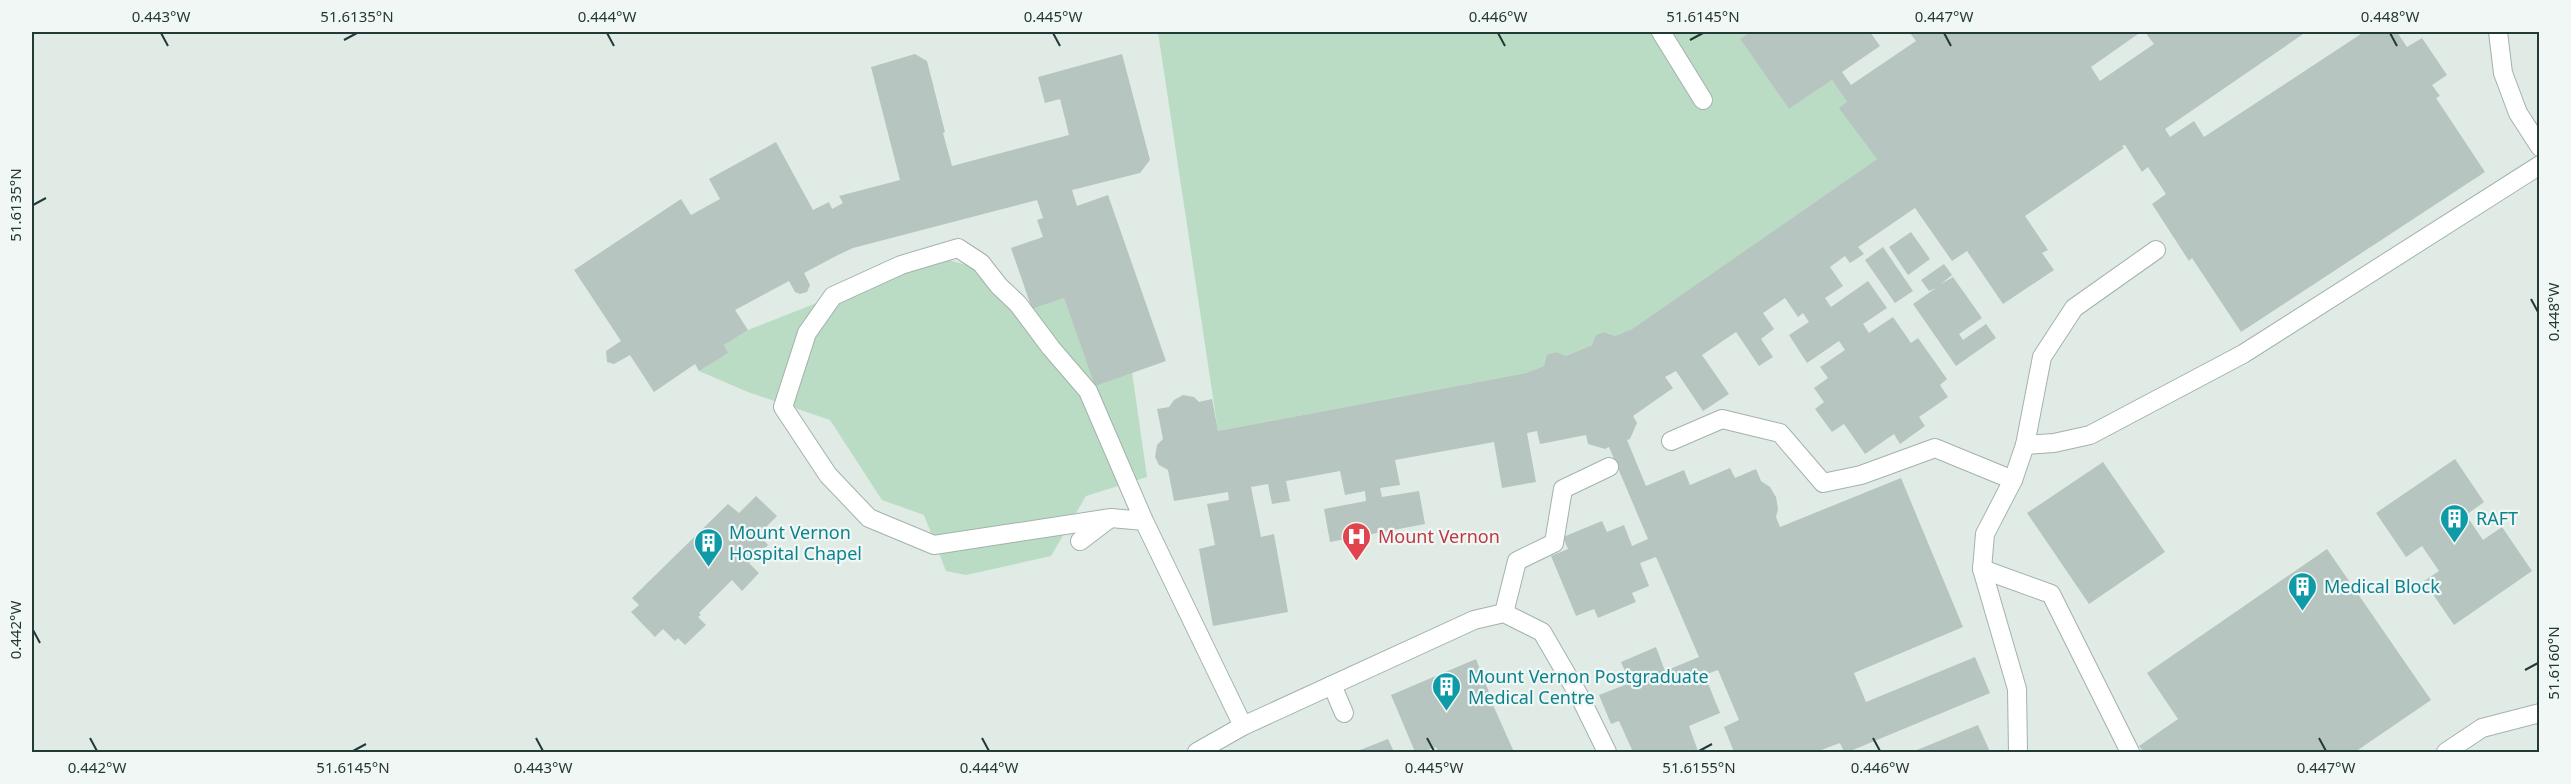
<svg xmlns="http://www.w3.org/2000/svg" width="2571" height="784" viewBox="0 0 2571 784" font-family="'Noto Sans',sans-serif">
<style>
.green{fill:#badbc4}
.building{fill:#b6c5bf}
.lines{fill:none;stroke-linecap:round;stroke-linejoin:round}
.minor-casing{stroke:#a3b2ad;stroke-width:20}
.minor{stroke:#fff;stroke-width:18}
.ticks{fill:none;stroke:#223a35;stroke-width:2}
.labels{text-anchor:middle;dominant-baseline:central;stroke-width:4.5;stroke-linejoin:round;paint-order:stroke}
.culture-label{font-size:18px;fill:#0d838f;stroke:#f1f7f4;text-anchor:start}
.health-label{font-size:18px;fill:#be3a42;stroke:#f1f7f4;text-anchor:start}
.neatline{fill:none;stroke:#223a35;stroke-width:2}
.ticks-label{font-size:15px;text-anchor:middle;fill:#223a35}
</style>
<rect width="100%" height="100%" fill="#e0ebe6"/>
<g class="green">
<path d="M1158,32H1750L1740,39L1789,109L1832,80L1847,102L1877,159L1632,329L1615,336L1605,332L1596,335L1592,345L1566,356L1556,352L1548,355L1544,366L1526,373L1218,431Z"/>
<path d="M941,258L974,267L1032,309L1064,298L1095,385L1132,372L1147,477L1086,496L1051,556L966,575L946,571L924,515L882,500L830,420L748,392L699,371L727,353L724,345L748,330L903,269Z"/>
</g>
<g class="building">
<path d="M1750,32H1870L1880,46L1842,72L1851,85L1916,41L1910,33L1913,32H2137L2138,34L2091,67L2100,81L2154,44L2145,32H2306L2165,129L2170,137L2194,121L2204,137L2364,32H2397L2407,47L2422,38L2447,75L2432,85L2440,96L2436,98L2485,172L2241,332L2192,258L2189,261L2152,204L2166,194L2148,167L2142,172L2125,145L2122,146L2124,148L2025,216L2048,250L2042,253L2054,270L2003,304L1967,251L1952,261L1915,208L1858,247L1864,254L1850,263L1845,256L1830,267L1843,286L1825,298L1831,307L1868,281L1887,308L1863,324L1869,333L1893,317L1911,343L1918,338L1947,379L1940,385L1948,397L1919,417L1925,426L1900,444L1894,434L1865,454L1844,424L1832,432L1815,409L1824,402L1814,388L1828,378L1820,367L1845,350L1839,341L1807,363L1789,335L1809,322L1803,313L1798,317L1785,298L1763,313L1774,329L1761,339L1773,357L1759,366L1736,332L1702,355L1729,394L1703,411L1676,371L1665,377L1673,388L1633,416L1637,423L1630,439L1627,440L1646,486L1684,470L1690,485L1730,468L1735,478L1756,469L1761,481L1770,487L1776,497L1778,509L1776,517L1780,527L1901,478L1963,627L1854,673L1866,702L1975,657L1990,693L1848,752H1844L1840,743L1816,752H1734L1724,727L1739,720L1718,670L1707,674L1705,670L1703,671L1720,713L1689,726L1698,751L1704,748L1706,752H1633L1619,721L1611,724L1599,695L1630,683L1621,662L1656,647L1665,671L1699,657L1656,557L1640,563L1649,586L1632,593L1636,602L1598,618L1594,609L1576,616L1551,556L1568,549L1563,537L1602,521L1607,532L1624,525L1632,546L1648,539L1609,447L1605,449L1588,444L1586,435L1540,444L1537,431L1527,433L1536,482L1502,488L1494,442L1395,460L1400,485L1380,488L1382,497L1419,491L1425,524L1330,542L1324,509L1366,501L1365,491L1345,495L1340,471L1286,481L1290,501L1272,504L1268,484L1251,487L1261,537L1274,534L1288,612L1213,626L1199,549L1215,545L1207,504L1229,500L1228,492L1174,501L1168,470L1159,465L1155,457L1157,445L1163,439L1157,409L1169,407L1174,400L1183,395L1194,397L1199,402L1212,399L1218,431L1526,373L1544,366L1547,355L1556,352L1566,356L1592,345L1596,335L1604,332L1615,336L1632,329L1877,159L1839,108L1847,102L1832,80L1789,109L1740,39Z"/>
<path d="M915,54L927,61L945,132L943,133L952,166L1069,135L1060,99L1045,103L1038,77L1122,54L1150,160L1140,173L1072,190L1077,206L1108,195L1166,361L1095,386L1064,298L1032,309L1011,248L1043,237L1037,220L1043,218L1037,200L853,248L838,255L804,273L810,285L807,292L800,294L795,292L789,281L735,310L748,330L724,345L728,353L699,371L695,364L654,392L630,355L614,364L607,362L606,351L621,341L574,270L681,199L691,215L720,199L709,179L776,142L813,210L829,202L832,209L843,203L839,196L900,180L871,67Z"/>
<path d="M1911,232L1930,259L1908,275L1889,247Z"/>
<path d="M1883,247L1913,291L1895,303L1865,260Z"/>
<path d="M1944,264L1952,275L1941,284L1953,277L1982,318L1959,334L1963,340L1986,324L1996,338L1956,366L1913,304L1936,288L1929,291L1921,280Z"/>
<path d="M2455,459L2484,502L2466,515L2483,540L2502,527L2532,571L2454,625L2424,581L2439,571L2422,546L2406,557L2376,513Z"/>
<path d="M2103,462L2165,552L2089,604L2027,513Z"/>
<path d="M756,496L777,516L759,534L768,545L749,563L759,573L742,591L732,580L699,613L701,615L698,617L706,625L685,645L678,638L675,641L663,629L655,637L631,612L639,605L632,598L728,504L739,513Z"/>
<path d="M2327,549L2431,700L2355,752H2144L2139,746L2178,719L2147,673Z"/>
<path d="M1476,659L1494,705H1493L1514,752H1438L1436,747L1422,752H1415L1391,695Z"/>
<path d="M1978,725L1990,752H1912Z"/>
<path d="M1388,739L1394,752H1355Z"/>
</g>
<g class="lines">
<defs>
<g id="minor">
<path d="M1661,32L1703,100"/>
<path d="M2498,32L2503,73L2518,113L2540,147"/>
<path d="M1671,441L1722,419L1780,433L1823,483L1861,475L1935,448L2013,480"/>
<path d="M2025,445L2054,443L2090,435L2243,354L2540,165"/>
<path d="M1144,521L1088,391L1051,348L1018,304L999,286L981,263L958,248L901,265L833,296L807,333L783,407L828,475L869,518L934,545L1111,518L1144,521L1243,726"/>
<path d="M1080,541L1109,519"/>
<path d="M1982,569L2051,594L2130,752"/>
<path d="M1504,613L1517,561L1554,543L1563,489L1609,467"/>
<path d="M1332,685L1344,713"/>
<path d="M1197,752L1243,726L1474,620L1504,613L1542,632L1581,699L1607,752"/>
<path d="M2018,752L2017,689L1982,569L1985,534L2013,480L2025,445L2042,357L2074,308L2156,250"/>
<path d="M2446,752L2482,728L2540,713"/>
</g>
</defs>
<use href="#minor" class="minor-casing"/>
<use href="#minor" class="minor"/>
</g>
<path class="ticks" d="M161,33L168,46M607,33L614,46M1053,33L1060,46M1498,33L1505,46M1944,33L1951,46M2390,33L2397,46M344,40L357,33M1690,40L1703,33M33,205L46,198M2531,299L2538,312M33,630L40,643M2525,670L2538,663M90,738L97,751M536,738L543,751M982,738L989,751M1427,738L1434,751M1873,738L1880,751M2319,738L2326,751M353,751L366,744M1699,751L1712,744"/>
<defs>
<symbol id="building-pin" viewBox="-11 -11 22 30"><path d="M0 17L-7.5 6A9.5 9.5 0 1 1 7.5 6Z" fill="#0f9aa8" stroke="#f1f7f4"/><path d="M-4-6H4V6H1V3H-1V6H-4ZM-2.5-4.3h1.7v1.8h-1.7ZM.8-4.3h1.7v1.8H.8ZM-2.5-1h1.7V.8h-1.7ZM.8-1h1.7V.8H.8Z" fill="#fff"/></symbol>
<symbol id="hospital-pin" viewBox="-11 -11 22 30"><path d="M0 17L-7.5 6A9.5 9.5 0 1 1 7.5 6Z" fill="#e0444e" stroke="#f1f7f4"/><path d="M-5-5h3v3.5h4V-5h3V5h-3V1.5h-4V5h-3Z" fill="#fff"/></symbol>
</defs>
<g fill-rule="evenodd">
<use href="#building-pin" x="2438" y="502" width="33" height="45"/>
<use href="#hospital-pin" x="1340" y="520" width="33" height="45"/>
<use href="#building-pin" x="692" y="526" width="33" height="45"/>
<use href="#building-pin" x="2286" y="570" width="33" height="45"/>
<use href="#building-pin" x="1430" y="670" width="33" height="45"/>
</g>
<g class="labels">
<g class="culture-label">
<text x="2476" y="518">RAFT</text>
<text x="729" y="532">Mount Vernon<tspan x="729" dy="21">Hospital Chapel</tspan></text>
<text x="2324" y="586">Medical Block</text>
<text x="1468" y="676">Mount Vernon Postgraduate<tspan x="1468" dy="21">Medical Centre</tspan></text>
</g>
<g class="health-label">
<text x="1378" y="536">Mount Vernon</text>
</g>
</g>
<rect width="2571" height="784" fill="none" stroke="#f1f7f4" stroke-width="66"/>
<rect x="33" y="33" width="2505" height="718" class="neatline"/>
<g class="ticks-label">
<text x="161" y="22">0.443°W</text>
<text x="357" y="22">51.6135°N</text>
<text x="607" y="22">0.444°W</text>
<text x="1053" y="22">0.445°W</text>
<text x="1498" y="22">0.446°W</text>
<text x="1703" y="22">51.6145°N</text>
<text x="1944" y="22">0.447°W</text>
<text x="2390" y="22">0.448°W</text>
<text transform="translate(16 205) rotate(-90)" y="5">51.6135°N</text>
<text transform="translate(2554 312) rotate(-90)" y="5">0.448°W</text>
<text transform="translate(16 630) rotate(-90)" y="5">0.442°W</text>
<text transform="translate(2554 663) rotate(-90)" y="5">51.6160°N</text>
<text x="97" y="773">0.442°W</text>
<text x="353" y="773">51.6145°N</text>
<text x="543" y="773">0.443°W</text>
<text x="989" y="773">0.444°W</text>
<text x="1434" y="773">0.445°W</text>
<text x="1699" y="773">51.6155°N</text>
<text x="1880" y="773">0.446°W</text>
<text x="2326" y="773">0.447°W</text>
</g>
</svg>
